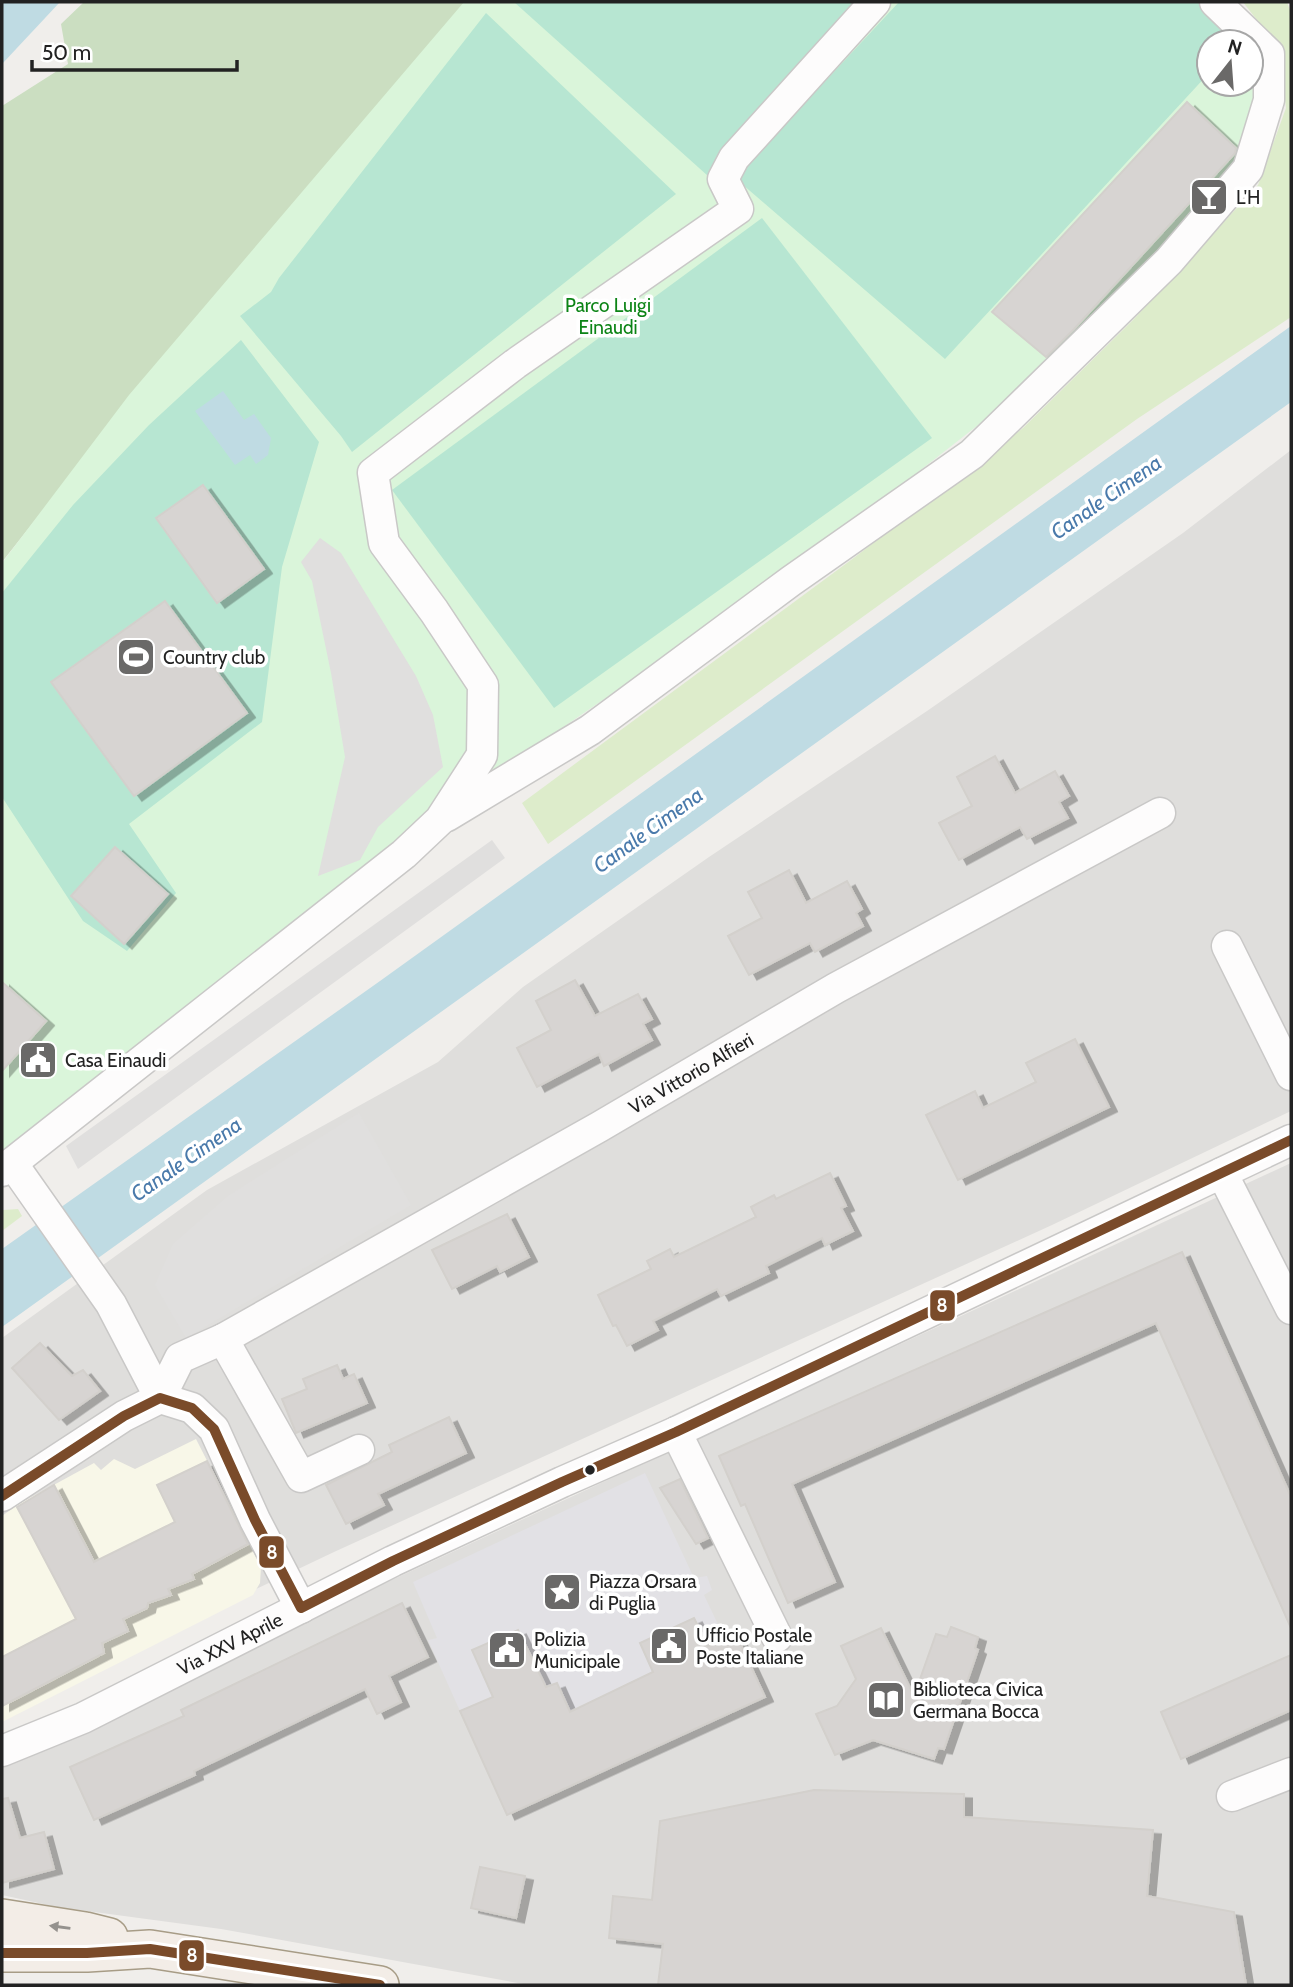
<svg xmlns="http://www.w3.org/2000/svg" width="1293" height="1987" viewBox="0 0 1293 1987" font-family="Cabin,sans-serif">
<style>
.residential{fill:#dfdedc}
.education{fill:#f8f7e8}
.grass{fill:#ddeccb}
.forest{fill:#cbdec1}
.park{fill:#daf5da}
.pitch{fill:#b7e6d2}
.parking{fill:#e0dfde}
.plaza{fill:#e2e1e5}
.water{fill:#bfdbe3}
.building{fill:#d7d4d2;stroke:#d3d0cc;stroke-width:2;filter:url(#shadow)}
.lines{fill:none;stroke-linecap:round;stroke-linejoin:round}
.minor-casing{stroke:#c9c8c7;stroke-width:33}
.major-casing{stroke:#a79c86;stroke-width:40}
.minor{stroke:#fdfcfc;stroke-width:30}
.major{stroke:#f3ede7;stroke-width:37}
.bus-1-casing{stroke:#fff;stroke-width:16}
.bus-1{stroke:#7a4b2a;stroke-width:10}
.oneway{fill:#95928e}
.bus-dot{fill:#222;stroke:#fff;stroke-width:2.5}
.labels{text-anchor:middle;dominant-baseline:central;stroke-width:7;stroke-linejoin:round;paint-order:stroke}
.poi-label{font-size:19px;fill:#222;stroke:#fff;text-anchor:start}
.park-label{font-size:19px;fill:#0c8416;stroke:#fff}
.street-label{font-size:19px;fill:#222;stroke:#fff}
.water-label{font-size:21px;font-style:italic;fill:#4a7aab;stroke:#fff}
.line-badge{stroke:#fff;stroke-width:2.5}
.badge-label{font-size:19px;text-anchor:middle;font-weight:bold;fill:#fff}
</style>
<defs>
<filter id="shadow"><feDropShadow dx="8" dy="4.5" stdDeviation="0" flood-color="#0004"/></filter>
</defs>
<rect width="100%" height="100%" fill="#f0eeeb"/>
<g class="residential">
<path d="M1291,450V1111L1052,1225L334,1552L2,1710V1338L207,1190L438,1062L523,987L709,857L927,711L1183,533Z"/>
<path d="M1291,1163V1985H529L221,1929L57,1907L2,1895V1764L338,1605Z"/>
</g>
<path class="education" d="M196,1439L261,1567L260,1583L253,1595L2,1722V1516L17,1505L94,1463L101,1470L114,1459L135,1469Z"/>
<g class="grass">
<path d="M1243,2H1287L1291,13V317L1137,419L548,844L522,803L855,557L1023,428L1133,320L1258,185L1286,108L1279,49Z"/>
<path d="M2,1208L3,1210L18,1209L22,1216L2,1231Z"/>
</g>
<path class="forest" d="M84,2H483L66,481L2,562V106L68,64L61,24Z"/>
<path class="park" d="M464,2H1206L1209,84H1251V46L1261,56L1257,122L1226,184L1005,404L793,570L559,730L507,763L2,1154V563L129,395Z"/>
<g class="pitch">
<path d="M514,2H866L708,176Z"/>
<path d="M899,2H1198L1239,41L1209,42V73L945,359L735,178Z"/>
<path d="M486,13L676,194L352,452L341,436L240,316L271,292L279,278Z"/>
<path d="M762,218L932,438L554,708L392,490Z"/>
<path d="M241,340L319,442L282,567L262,722L129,824L176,893L127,951L83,921L2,797V593L73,505L149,425Z"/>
</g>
<g class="parking">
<path d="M320,538L341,553L416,676L433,715L443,767L378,827L360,860L318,876L345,757L331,673L312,581L301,562Z"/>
<path d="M492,840L505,858L78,1169L66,1146Z"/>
<path d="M359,1113L411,1205L186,1338L155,1285L173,1244L228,1196Z"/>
</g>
<path class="plaza" d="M645,1473L694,1578L707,1576L712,1590L704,1595L725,1639L708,1647L694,1618L640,1643L653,1672L570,1712L557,1684L546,1687L518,1631L493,1697L460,1711L428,1640L437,1638L413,1582Z"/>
<g class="water">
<path d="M2,2H60L2,64Z"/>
<path d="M1291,326V402L2,1327V1249L380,981Z"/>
<path d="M223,391L244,420L254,414L271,438L268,455L256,464L250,455L235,465L195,411Z"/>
</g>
<g class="building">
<path d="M1187,102L1236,148L1235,153L1074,329L1046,357L992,312Z"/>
<path d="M203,485L264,569L217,603L156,518Z"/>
<path d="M165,601L247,713L134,796L51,682Z"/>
<path d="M995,756L1015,793L1055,771L1069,796L1059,802L1068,818L1027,839L1020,827L959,860L939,823L972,806L957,777Z"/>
<path d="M115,847L168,894L124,944L71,896Z"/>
<path d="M789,870L806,903L847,881L862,909L856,913L863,926L815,952L810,943L749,975L728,936L762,918L748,892Z"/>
<path d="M575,980L595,1016L638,994L652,1019L643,1024L652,1040L604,1066L599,1054L537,1087L517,1048L551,1030L536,1001Z"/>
<path d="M2,982L46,1021L2,1071Z"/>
<path d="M1075,1039L1109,1107L958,1180L926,1115L975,1091L983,1108L1036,1082L1026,1063Z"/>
<path d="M830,1173L846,1206L841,1208L853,1231L825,1245L822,1238L766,1266L769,1273L721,1296L717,1289L653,1321L658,1330L627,1346L616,1325L613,1326L598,1295L651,1269L647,1261L670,1249L674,1257L756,1217L751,1207L774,1195L776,1199Z"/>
<path d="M507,1214L529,1257L500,1272L497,1266L452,1289L432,1250Z"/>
<path d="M1182,1252L1291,1497V1628L1156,1323L792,1484L835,1582L788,1603L745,1504L741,1506L719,1456Z"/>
<path d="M40,1343L72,1376L83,1370L100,1391L59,1420L12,1368Z"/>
<path d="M337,1365L343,1379L354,1374L367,1403L296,1433L282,1399L307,1389L303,1379Z"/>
<path d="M449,1417L466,1453L378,1494L384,1505L346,1524L326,1485L392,1452L389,1445Z"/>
<path d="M207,1461L248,1544L192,1574L194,1579L168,1589L171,1595L148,1603L147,1608L123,1619L128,1631L102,1643L104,1653L2,1706V1657L76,1619L17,1507L54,1485L94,1562L175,1522L157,1485Z"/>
<path d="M680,1479L708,1538L696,1544L660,1488Z"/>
<path d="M402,1603L428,1657L389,1676L401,1702L377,1714L365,1689L194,1771L195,1775L94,1820L70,1767L184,1716L181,1710Z"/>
<path d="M694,1618L708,1646L736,1634L765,1697L507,1815L460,1711L493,1697L472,1650L518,1630L546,1687L557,1683L570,1712L653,1672L640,1643Z"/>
<path d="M951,1627L978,1637L975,1648L978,1650L944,1749L938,1748L934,1759L873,1740L835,1755L816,1714L837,1706L856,1679L841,1646L881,1628L914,1696L936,1634L947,1637Z"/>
<path d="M1291,1655V1710L1181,1759L1161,1712Z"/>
<path d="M814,1790L964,1794V1817L1153,1830L1147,1896L1234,1912L1246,1985H658L663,1944L609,1938L613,1896L652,1900L660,1821Z"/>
<path d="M8,1798L20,1838L44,1832L54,1869L2,1883V1799Z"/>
<path d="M480,1867L525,1876L516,1918L471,1908Z"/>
</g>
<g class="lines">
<defs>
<g id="minor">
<path d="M447,816L590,730L791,581L972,454L1169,261L1248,169L1269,100V54L1215,2"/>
<path d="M1227,946L1291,1075"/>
<path d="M12,1163L111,1304L160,1398L192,1408L214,1429L255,1520L301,1608"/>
<path d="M2,1171L404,854L440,820L482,755L483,685L434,611L384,543L373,473L515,364L738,209L723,179L734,158L875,2"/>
<path d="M1222,1173L1291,1309"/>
<path d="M223,1339L301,1477L359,1450"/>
<path d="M676,1432L777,1637"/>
<path id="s1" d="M2,1496L124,1416L160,1398L180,1358L223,1339L599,1127L836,988L1160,813"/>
<path id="s2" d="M2,1751L83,1718L393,1561L562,1482L676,1432L1291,1140"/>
<path d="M1232,1796L1291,1773"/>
</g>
<g id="major">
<path d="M2,1918L85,1931L109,1937"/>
<path d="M2,1953H87L150,1949L380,1985"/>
</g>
</defs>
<use href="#minor" class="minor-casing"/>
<use href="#major" class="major-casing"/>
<use href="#minor" class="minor"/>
<use href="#major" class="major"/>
<defs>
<g id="bus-1">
<path d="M2,1496L124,1416L160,1398L192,1408L214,1429L255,1520L301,1608L393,1561L562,1482L676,1432L1291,1140"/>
<path d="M2,1953H87L150,1949L380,1985"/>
</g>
</defs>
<use href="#bus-1" class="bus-1-casing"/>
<use href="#bus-1" class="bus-1"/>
</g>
<defs><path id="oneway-solid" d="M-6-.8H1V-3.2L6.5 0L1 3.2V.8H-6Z" transform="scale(1.75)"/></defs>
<use class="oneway" href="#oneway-solid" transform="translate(60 1927) rotate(-172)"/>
<defs>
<symbol id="bar-square" viewBox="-11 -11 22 22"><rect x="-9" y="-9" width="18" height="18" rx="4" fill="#6a6968" stroke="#fff"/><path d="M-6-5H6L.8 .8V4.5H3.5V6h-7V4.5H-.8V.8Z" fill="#fff"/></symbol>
<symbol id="stadium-square" viewBox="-11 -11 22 22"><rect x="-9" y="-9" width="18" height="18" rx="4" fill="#6a6968" stroke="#fff"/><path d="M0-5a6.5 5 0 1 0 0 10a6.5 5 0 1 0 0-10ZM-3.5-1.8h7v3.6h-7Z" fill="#fff"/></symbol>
<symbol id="civic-square" viewBox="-11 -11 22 22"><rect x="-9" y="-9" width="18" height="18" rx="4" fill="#6a6968" stroke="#fff"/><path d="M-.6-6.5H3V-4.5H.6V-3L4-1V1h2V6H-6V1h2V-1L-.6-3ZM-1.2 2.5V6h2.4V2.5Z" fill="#fff"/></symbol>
<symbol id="sight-square" viewBox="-11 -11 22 22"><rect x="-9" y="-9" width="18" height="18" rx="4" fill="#6a6968" stroke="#fff"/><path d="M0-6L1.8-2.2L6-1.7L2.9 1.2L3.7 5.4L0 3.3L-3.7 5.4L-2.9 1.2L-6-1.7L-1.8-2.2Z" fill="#fff"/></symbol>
<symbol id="library-square" viewBox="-11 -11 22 22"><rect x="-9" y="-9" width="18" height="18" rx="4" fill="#6a6968" stroke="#fff"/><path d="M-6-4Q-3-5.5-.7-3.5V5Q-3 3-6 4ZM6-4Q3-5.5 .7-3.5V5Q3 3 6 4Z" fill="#fff"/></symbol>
</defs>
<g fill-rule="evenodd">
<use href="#bar-square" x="1187" y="175" width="44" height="44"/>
<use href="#stadium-square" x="114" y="635" width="44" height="44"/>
<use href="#civic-square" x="16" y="1038" width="44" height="44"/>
<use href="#sight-square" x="540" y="1570" width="44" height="44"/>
<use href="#civic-square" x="647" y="1624" width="44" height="44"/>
<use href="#civic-square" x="485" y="1628" width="44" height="44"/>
<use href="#library-square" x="864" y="1678" width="44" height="44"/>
</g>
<circle class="bus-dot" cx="590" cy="1470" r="6"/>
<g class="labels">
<g class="poi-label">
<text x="1236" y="197">L'H</text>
<text x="163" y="657">Country club</text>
<text x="65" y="1060">Casa Einaudi</text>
<text x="589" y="1581">Piazza Orsara<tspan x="589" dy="22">di Puglia</tspan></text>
<text x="696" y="1635">Ufficio Postale<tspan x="696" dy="22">Poste Italiane</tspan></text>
<text x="534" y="1639">Polizia<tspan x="534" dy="22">Municipale</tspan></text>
<text x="913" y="1689">Biblioteca Civica<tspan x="913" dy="22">Germana Bocca</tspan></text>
</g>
<g class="park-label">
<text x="608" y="305">Parco Luigi<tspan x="608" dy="22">Einaudi</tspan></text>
</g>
<g class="street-label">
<text stroke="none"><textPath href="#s1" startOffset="816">Via Vittorio Alfieri</textPath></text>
<text stroke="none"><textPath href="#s2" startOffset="252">Via XXV Aprile</textPath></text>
</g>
<g class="water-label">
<text transform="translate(1106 497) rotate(-35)">Canale Cimena</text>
<text transform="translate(648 830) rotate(-36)">Canale Cimena</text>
<text transform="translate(186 1159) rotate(-35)">Canale Cimena</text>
</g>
</g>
<g class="line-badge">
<rect x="929" y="1289" width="27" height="33" rx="7" fill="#7a4b2a"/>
<rect x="258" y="1535" width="27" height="34" rx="7" fill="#7a4b2a"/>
<rect x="178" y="1939" width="27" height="33" rx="7" fill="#7a4b2a"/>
</g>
<g class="badge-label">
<text x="942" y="1312">8</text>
<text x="272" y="1559">8</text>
<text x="192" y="1962">8</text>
</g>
<rect width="1293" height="1987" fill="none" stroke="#222222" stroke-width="7"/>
<g transform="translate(1230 63) rotate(17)"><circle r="33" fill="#ffffff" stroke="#a7a7a7" stroke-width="2"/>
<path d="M0-5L12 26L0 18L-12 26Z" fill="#6a6968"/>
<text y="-10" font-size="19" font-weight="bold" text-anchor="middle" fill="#222222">N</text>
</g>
<path d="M32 60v10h205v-10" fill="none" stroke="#222222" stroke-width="3.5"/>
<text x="42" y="60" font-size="21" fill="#222222" stroke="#ffffff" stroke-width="5" paint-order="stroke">50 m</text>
</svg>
